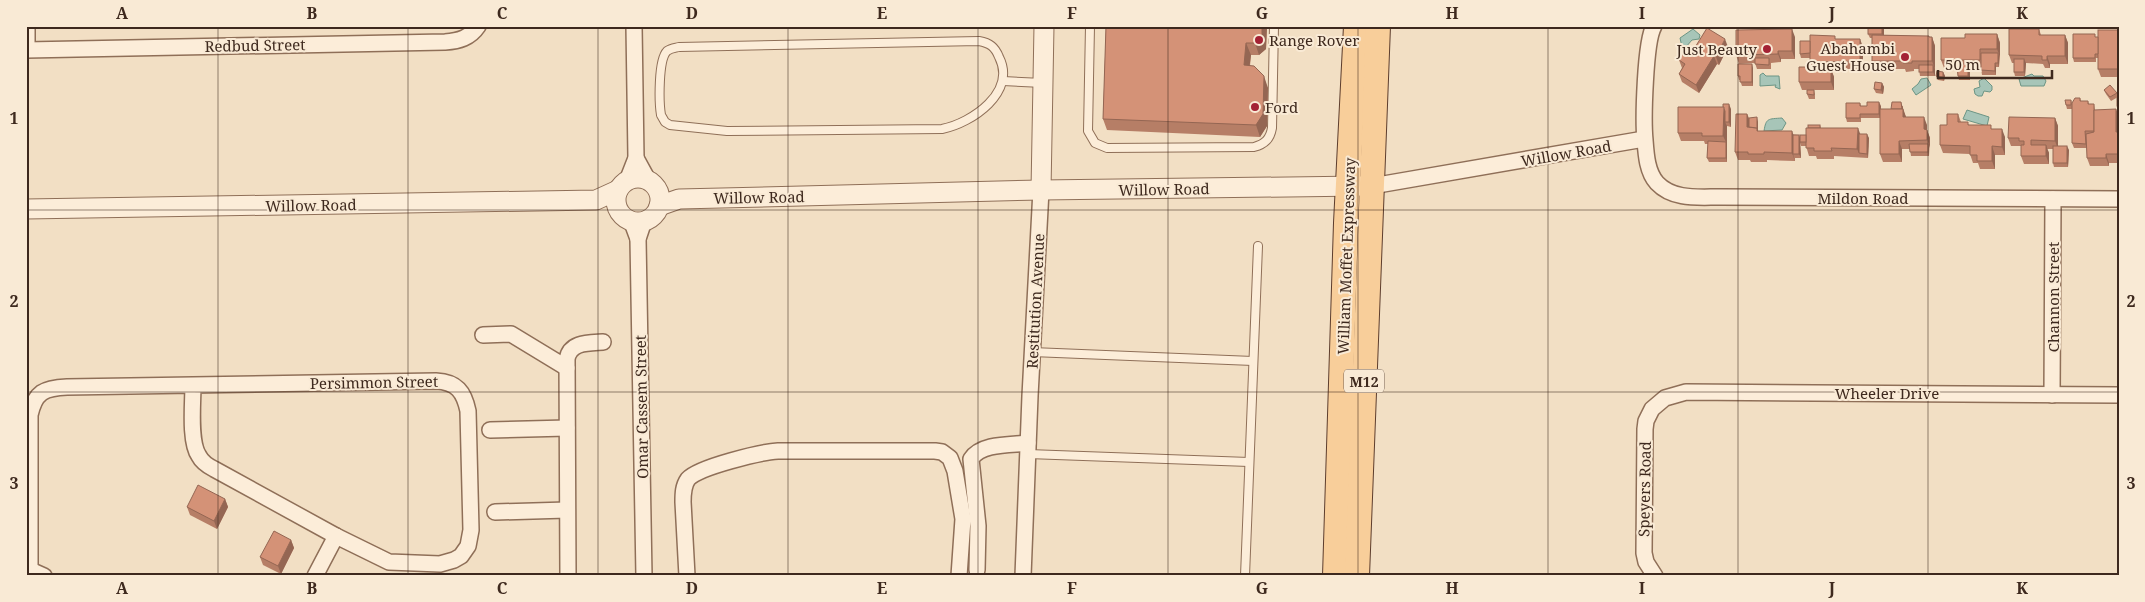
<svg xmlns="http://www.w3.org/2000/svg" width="2145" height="602" viewBox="0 0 2145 602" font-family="'Noto Serif',serif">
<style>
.water{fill:#a7c5b8;stroke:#6c9585}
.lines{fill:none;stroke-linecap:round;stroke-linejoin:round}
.service-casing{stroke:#8f6f58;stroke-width:10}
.minor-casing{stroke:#8f6f58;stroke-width:18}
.tertiary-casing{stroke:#8f6f58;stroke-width:21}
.primary-casing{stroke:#5d3d2d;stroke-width:26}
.service{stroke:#fcedd9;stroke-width:8}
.minor{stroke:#fcedd9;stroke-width:15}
.tertiary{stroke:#fcedd9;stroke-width:19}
.primary{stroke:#f8ce9a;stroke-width:24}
.wall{fill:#b67e66}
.shaded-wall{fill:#946653}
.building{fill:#d49277;stroke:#946653}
.grid{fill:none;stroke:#3e291e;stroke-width:1;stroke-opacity:0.55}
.poi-dot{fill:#a42234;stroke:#f9ead5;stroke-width:2}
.labels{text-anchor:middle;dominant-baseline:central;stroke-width:4;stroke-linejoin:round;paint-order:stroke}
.shield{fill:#f9ead5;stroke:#766355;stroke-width:1}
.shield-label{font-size:14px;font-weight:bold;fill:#3e291e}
.poi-label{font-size:15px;fill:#3e291e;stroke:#f9ead5;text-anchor:start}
.street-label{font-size:15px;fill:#3e291e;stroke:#f9ead5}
.neatline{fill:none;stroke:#3e291e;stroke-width:2}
.grid-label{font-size:16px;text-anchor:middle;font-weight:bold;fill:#3e291e}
</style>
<rect width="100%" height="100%" fill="#f2dfc4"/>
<g class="water">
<path d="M1693,29L1700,35L1699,39L1692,40L1685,48L1682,47L1680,38Z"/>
<path d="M1763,73L1766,76H1779L1780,89L1775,87L1776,85L1760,86V75Z"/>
<path d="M2032,74L2034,76H2043L2046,81L2044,86H2021L2019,79Z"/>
<path d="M1927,78L1931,85L1916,95L1912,89L1918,84L1921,79Z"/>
<path d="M1984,78L1992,86V90L1990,92L1984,91L1982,96H1978L1975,94L1974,89L1980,87L1979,81Z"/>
<path d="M1967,110L1989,117L1987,126L1963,119Z"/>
<path d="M1782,118L1786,123L1782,130L1764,131C1766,118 1768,119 1782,118Z"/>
</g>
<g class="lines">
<defs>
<g id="service">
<path d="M1090,26L1088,131L1095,143L1107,148L1254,147C1265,144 1270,139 1272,128L1274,26"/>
<path d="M979,41C990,43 995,47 999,57C1017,92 972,123 942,129L727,131L670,125L665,122L661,115C659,103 658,60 667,51C671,48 675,48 679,47Z"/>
<path d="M1003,81L1043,83"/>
<path d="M1032,352L1253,361"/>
<path d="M1028,454L1249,462"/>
<path d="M1245,576L1258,246"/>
</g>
<g id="minor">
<path d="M27,26V50"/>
<path d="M1654,26C1645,41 1643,120 1645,140C1646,154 1647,172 1657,183C1673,200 1698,197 1719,197L2119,199"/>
<path d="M26,50L445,42C459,41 470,38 478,26"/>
<path d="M636,158L648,180"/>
<path d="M627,181L636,158L634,26"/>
<path d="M1372,186L1644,139"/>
<path d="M631,220L638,239"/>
<path d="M483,335L511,334L567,368"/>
<path d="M2052,395L2053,199"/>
<path d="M490,430L567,428"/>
<path d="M495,512L567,510"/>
<path d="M26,568L44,576"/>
<path d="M30,568V415C35,392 44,388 67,387L436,381C457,382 464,392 468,411L471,530L468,546L461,556L454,560L440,564L389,562L336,536L214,469C208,466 202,462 199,456C189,442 193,403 193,385"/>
<path d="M977,570L978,526L971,459C981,443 1011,445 1028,443"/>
<path d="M315,576L336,536"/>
<path d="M568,576L567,359C570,342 588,343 603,342"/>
<path d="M644,576L638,239L644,221"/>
<path d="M687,576L683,502C683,494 683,486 688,479C699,467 761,452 778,451H935L942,452L950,458L955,471L963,519L959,576"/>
<path d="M1023,576L1030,396L1041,190"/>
<path d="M1655,576L1646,562L1644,553L1645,429L1646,421L1652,409L1665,398L1686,392L2119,395"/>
</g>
<g id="tertiary">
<circle cx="638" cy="200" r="22"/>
<path d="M1041,190L1044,26"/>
<path d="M659,206L679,199L1041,190L1361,186"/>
<path d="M26,209L596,200L618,190"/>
</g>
<g id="primary">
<path d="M1335,576L1346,223L1356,26"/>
<path d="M1357,576L1378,26"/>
</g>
</defs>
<use href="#service" class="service-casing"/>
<use href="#minor" class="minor-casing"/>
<use href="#tertiary" class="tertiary-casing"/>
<use href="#primary" class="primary-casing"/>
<use href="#service" class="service"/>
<use href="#minor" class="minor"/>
<use href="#tertiary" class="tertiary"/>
<use href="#primary" class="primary"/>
</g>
<g class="wall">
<path d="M1106,26H1267L1266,49L1259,55H1251L1250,66L1268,88L1267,126L1260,137L1107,130L1103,119Z"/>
<path d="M1884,26V35L1932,37L1935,46V76H1920L1919,69H1914V71L1906,72L1905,69H1875L1872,61V38H1870L1868,34Z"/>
<path d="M2011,26H2026V29H2039L2041,35H2065L2068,43V64H2050V68H2045L2043,64L2026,63L2025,76H2015L2014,72V63H2012L2009,55Z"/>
<path d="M2119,30V77H2101L2098,69V58H2096V62H2074L2073,58L2096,37H2098Z"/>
<path d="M1997,34L2000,43V57L1999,67H1996V75H1982L1981,68H1970V80H1959L1958,76L1957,68H1944L1941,60L1965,38Z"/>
<path d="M1795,37V59H1781V62L1771,63V69H1757L1755,63L1739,64L1736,55Z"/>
<path d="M1837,39L1863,47V69H1831L1834,77V90H1814L1815,94V99H1809L1807,94L1813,90H1802L1799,82L1812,67L1810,62V58H1801L1800,54L1810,41Z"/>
<path d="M1728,47L1719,65L1717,64L1699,93L1682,82L1679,74L1682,68L1679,60L1694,49Z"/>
<path d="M1753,68V86H1742L1740,80H1739L1738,76Z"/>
<path d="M1943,72L1945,76L1944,81L1938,80L1936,76Z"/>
<path d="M1882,83L1884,87L1883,94L1876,93L1874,89Z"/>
<path d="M2104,90L2117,93L2118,97L2111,101L2106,94Z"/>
<path d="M2080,98L2081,101H2088L2089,104H2094L2095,110L2119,116V163H2109V166H2090L2087,158V148H2074L2072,143V109H2067L2066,105L2071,100L2072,103Z"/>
<path d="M1860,103L1861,106H1881V109H1891L1903,106V110L1906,117L1927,125V130L1930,138L1929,156H1911L1910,149H1902V162H1883L1880,154V118H1861V122H1847L1846,118Z"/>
<path d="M1731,109V127L1727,126V162H1709L1707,158L1708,144H1705L1704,141H1681L1678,133Z"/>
<path d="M1747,114L1749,118L1758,122V131L1799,135L1800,138L1806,135L1808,128L1820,125L1821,128L1860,134L1869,138L1868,158L1834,156V159H1817L1816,156H1809L1806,146H1801L1800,143L1801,158H1795V161L1767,160V162H1751L1750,160H1738L1735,152Z"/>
<path d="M1958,114L1961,122L1970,125L1992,129L2005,137V155H1995V169H1980L1978,163H1973L1970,154L1943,153L1940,145L1947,125Z"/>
<path d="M2055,118L2058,126V146L2069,150L2068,167H2054L2053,163V149H2047L2049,153V164H2024L2021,156V146H2011L2008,138Z"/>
<path d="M225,499L228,507L217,529L190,515L187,507Z"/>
<path d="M291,540L294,548L281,574L263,565L260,557Z"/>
</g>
<g class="shaded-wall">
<path d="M1262,26H1267L1266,49L1259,55L1255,43Z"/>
<path d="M1882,26H1884V38L1882,34Z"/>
<path d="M1792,29L1795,37V59L1792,51Z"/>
<path d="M1997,34L2000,43V57L1997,49Z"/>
<path d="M2065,35L2068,43V64L2065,56Z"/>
<path d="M1932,37L1935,46V69L1932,61Z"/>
<path d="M1725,39L1728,47L1719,65L1716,57Z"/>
<path d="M1860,39L1863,47V69L1860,61Z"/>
<path d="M1246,43L1251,55L1248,77L1244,65Z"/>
<path d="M1778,51L1781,59V62L1778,54Z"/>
<path d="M1998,53L1999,57V67L1998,63Z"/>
<path d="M1714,56L1717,64L1699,93L1696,85Z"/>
<path d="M2047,56L2050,64V68L2047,60Z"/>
<path d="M2024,59L2026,63L2025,76L2024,72Z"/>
<path d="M1995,63L1996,67V75L1995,71Z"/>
<path d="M1752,64L1753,68V86L1752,82Z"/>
<path d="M1968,64L1970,68V80L1968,76Z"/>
<path d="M1933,65L1935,69V76L1933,72Z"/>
<path d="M1831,69L1834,77V90L1831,82Z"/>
<path d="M1943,72L1945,76L1944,81L1943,77Z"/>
<path d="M1264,76L1268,88L1267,126L1260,137L1256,125Z"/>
<path d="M1882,83L1884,87L1883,94L1881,90Z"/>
<path d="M1879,102L1881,106L1880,118L1879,114Z"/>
<path d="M1901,102L1906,117V125L1902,113Z"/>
<path d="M1729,104L1731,109V127L1729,122Z"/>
<path d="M1724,107L1727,115L1725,122L1727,126V162L1726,158V142L1723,136Z"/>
<path d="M2116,109L2119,116V139L2116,132Z"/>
<path d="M1747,114L1750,122V131L1747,127Z"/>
<path d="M1757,117L1758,122V132L1757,131Z"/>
<path d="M1924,117L1927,125V130L1930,138V148L1924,129Z"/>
<path d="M2055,118L2058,126V149L2055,141Z"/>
<path d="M1858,128L1861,136L1859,153L1857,149Z"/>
<path d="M2002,129L2005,137V155L2002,147Z"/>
<path d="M1792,131L1795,139L1793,154L1795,161L1792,153Z"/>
<path d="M1867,134L1869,138L1868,158L1867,154Z"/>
<path d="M1799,135L1800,139L1801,158L1799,154Z"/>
<path d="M1899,141L1902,149V162L1899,154Z"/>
<path d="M1928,144L1929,148V156L1928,152Z"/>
<path d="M2046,145L2049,153V164L2046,156Z"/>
<path d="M1992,146L1995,155V169L1992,161Z"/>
<path d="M2067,146L2069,150L2068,167L2067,163Z"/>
<path d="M2106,154L2109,163V166L2106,158Z"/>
<path d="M225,499L228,507L217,529L214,521Z"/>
<path d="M291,540L294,548L281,574L278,566Z"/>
</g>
<g class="building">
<path d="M1106,26H1262V37L1255,43H1246L1244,65L1254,66L1264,76L1263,114L1256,125L1103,119Z"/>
<rect x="1868" y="26" width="14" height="8"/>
<rect x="2011" y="26" width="14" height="3"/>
<path d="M1707,28L1725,39L1716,57L1714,56L1696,85L1679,74L1685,64L1679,60L1688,46L1694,49Z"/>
<path d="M1792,29V51H1778V54L1736,55V30Z"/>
<path d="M2009,29H2039V35H2065V56H2047V60H2042V56L2009,55Z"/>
<rect x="2098" y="30" width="21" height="39"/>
<path d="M1965,34H1997V49H1980V60H1941V38H1965Z"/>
<path d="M2073,34H2095V37H2098V54H2095V58H2073Z"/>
<path d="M1810,35L1835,36V39H1860V61L1810,62Z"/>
<path d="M1872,35L1929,36V37H1932V61H1912V63H1903V61H1872Z"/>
<path d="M1800,41H1810V53L1800,54Z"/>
<path d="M1981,53H1998V63H1995V71L1981,70Z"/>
<path d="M1755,58H1769V65L1755,64Z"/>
<rect x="2014" y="59" width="10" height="13"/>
<path d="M1738,64H1752V82H1740V76H1738Z"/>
<path d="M1957,64H1968V76H1958Z"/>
<rect x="1919" y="65" width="14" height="7"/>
<path d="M1799,67H1814V71L1831,69V82H1799Z"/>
<path d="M1937,71L1943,72V77L1936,76Z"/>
<path d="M1875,82L1882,83L1881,90L1874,89Z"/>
<path d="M2110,85L2117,93L2110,97L2104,90Z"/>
<path d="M1807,90H1814V95L1807,94Z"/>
<path d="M2075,98H2080V101H2088V104H2094V131H2085L2086,144L2072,143V103Z"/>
<rect x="2117" y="98" width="2" height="8"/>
<path d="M2065,100H2071V105H2066Z"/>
<path d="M1867,102H1879V114H1860V118H1846V103H1860V106H1867Z"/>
<path d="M1892,102H1901L1902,109H1891Z"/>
<path d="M1723,104H1729V122H1725V111L1723,107Z"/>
<path d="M1678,107H1724L1723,136H1702V133H1678Z"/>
<path d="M1880,109H1903V117H1924V129L1927,130V140L1899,141V154H1880Z"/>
<path d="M2116,109V132H2119V154H2106V158H2087L2086,134L2094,132V110Z"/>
<path d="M1736,114H1747V127L1757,128V131H1792V153L1764,152V154H1748V152H1735Z"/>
<path d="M1947,114H1958V122H1968V125H1991V129H2002V147L1992,146V161H1977V155H1970V146L1940,145V125H1947Z"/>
<path d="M1757,117V128L1749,127V118Z"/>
<path d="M2009,117L2055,118V141L2031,140V145H2046V156H2021V145H2024V141H2019V138H2008Z"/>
<rect x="1808" y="125" width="12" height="3"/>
<path d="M1806,128H1858L1857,149L1831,148L1832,151H1814V148H1806Z"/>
<path d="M1859,134H1867V154L1859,153Z"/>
<rect x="1793" y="135" width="6" height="19"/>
<rect x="1800" y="135" width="6" height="7"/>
<path d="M1708,141L1726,142V158H1707Z"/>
<path d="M1909,144H1928V152H1910Z"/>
<rect x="2053" y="146" width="14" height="17"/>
<path d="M198,485L225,499L214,521L187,507Z"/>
<path d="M274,531L291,540L278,566L260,557Z"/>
</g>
<path class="grid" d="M218,26V576M408,26V576M598,26V576M788,26V576M978,26V576M1168,26V576M1358,26V576M1548,26V576M1738,26V576M1928,26V576M26,210H2119M26,392H2119"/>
<g class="poi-dot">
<circle cx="1259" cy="40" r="5"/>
<circle cx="1767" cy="49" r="5"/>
<circle cx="1905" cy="57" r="5"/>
<circle cx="1255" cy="107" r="5"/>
</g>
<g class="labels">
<rect class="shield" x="1344" y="369.5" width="40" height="23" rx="4"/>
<g class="shield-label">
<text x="1364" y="381">M12</text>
</g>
<g class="poi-label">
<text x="1269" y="40">Range Rover</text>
<text x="1895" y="48" text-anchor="end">Abahambi<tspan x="1895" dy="17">Guest House</tspan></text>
<text x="1757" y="49" text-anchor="end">Just Beauty</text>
<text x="1265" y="107">Ford</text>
</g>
<g class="street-label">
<text transform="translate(255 45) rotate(-1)">Redbud Street</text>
<text transform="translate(1566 153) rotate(-10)">Willow Road</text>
<text transform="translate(1164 189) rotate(-1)">Willow Road</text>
<text transform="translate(759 197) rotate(-1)">Willow Road</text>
<text x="1863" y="198">Mildon Road</text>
<text transform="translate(311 205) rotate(-1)">Willow Road</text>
<text transform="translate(1346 256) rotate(-88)">William Moffet Expressway</text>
<text transform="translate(2053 297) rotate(-90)">Channon Street</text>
<text transform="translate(1035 301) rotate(-87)">Restitution Avenue</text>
<text transform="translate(374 382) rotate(-1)">Persimmon Street</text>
<text x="1887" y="393">Wheeler Drive</text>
<text transform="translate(641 407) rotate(-91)">Omar Cassem Street</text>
<text transform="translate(1644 489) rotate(-89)">Speyers Road</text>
</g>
</g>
<rect width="2145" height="602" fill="none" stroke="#f9ead5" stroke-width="55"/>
<path d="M1938 70v8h114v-8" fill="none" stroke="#3e291e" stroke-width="2.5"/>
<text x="1945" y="70" font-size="15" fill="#3e291e" stroke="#f9ead5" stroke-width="4" paint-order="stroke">50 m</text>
<rect x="28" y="28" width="2090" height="546" class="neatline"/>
<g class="grid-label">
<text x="122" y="19">A</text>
<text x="312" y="19">B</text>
<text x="502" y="19">C</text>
<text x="692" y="19">D</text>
<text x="882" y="19">E</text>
<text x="1072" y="19">F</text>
<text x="1262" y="19">G</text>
<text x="1452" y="19">H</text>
<text x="1642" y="19">I</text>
<text x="1832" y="19">J</text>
<text x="2022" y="19">K</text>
<text x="14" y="124">1</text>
<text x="2131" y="124">1</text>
<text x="14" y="307">2</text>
<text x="2131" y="307">2</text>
<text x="14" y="489">3</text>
<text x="2131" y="489">3</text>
<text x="122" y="594">A</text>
<text x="312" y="594">B</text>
<text x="502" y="594">C</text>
<text x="692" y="594">D</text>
<text x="882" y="594">E</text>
<text x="1072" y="594">F</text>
<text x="1262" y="594">G</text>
<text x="1452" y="594">H</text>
<text x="1642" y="594">I</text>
<text x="1832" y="594">J</text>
<text x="2022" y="594">K</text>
</g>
</svg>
